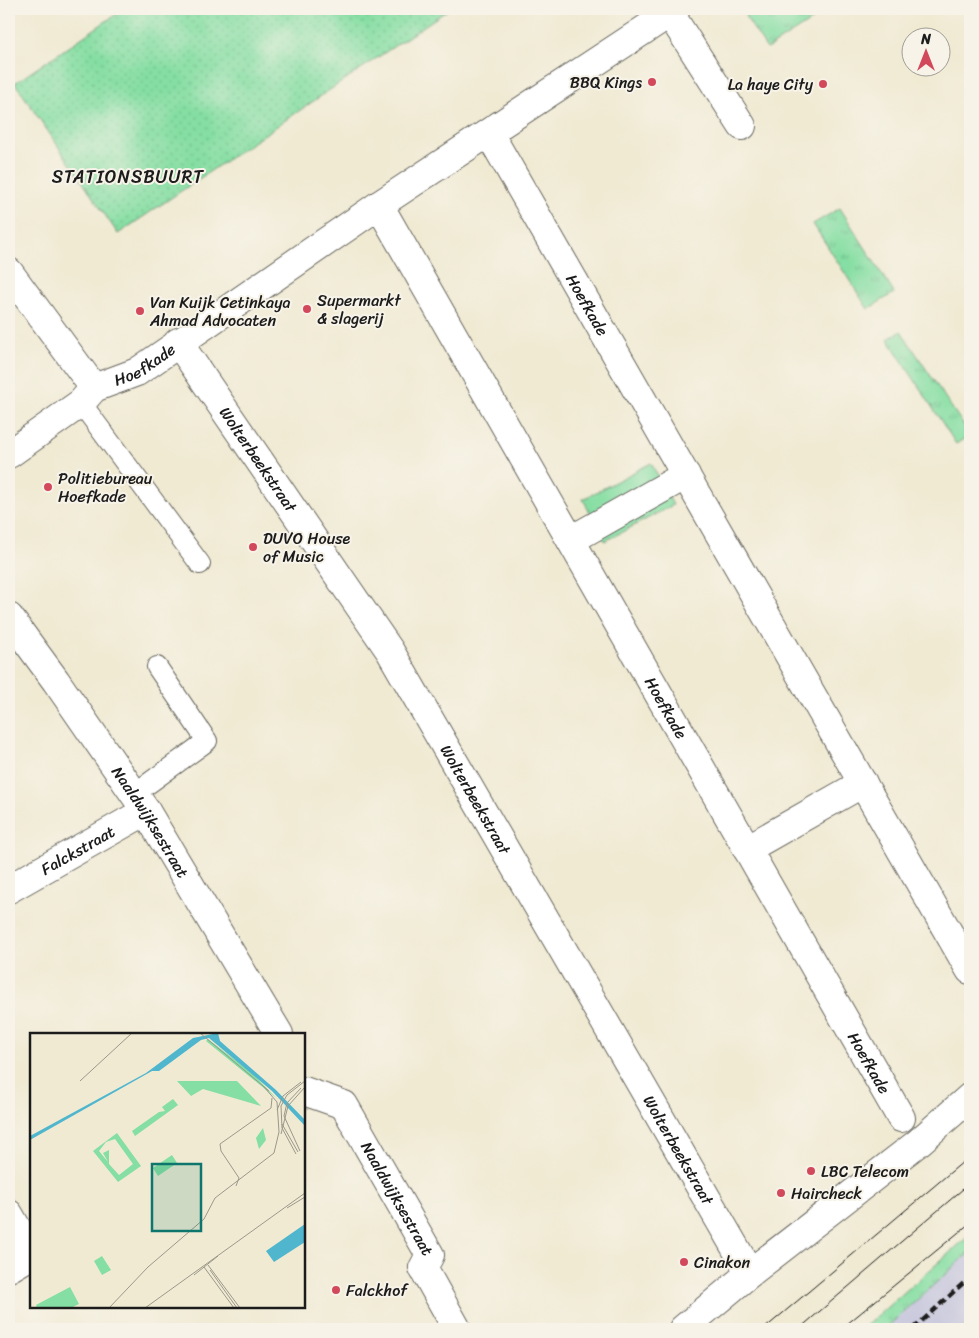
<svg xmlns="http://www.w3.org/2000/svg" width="979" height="1338" viewBox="0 0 979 1338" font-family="Sriracha,sans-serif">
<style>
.railway{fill:#c2c2dc}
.grass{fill:url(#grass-tufts);stroke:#507d60}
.garden{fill:url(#garden-dots);stroke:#507d60}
.pitch{fill:#85dea3;stroke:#507d60}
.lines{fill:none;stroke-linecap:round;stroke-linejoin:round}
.lane-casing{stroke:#66645c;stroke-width:22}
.street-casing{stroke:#66645c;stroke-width:30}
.lane{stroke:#fff;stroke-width:20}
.street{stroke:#fff;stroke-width:28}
.tram{stroke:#1c1c1c;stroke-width:1}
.rail{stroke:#1c1c1c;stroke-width:4;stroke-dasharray:8 4;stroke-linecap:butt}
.poi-dot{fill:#d1495b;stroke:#f7f3e8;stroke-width:2}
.labels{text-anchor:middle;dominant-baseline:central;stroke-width:4;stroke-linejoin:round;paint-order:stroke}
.poi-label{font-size:16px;fill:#1c1c1c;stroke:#f7f3e8;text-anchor:start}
.street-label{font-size:16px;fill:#1c1c1c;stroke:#f7f3e8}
.neighbourhood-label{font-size:18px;letter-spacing:1px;fill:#1c1c1c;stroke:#f7f3e8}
.inset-road{fill:none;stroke:#9b988a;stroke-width:1}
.view{fill:#0f766e;fill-opacity:0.15;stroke:#0f766e;stroke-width:2.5}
.inset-edge{fill:none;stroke:#1c1c1c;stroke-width:2.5}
</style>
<defs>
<pattern id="grass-tufts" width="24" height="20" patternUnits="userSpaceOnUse" patternTransform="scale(1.25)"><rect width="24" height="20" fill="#85dea3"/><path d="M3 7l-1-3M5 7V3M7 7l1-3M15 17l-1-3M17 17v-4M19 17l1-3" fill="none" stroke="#72be8c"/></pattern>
<pattern id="garden-dots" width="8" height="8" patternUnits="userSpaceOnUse" patternTransform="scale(1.25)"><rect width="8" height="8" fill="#85dea3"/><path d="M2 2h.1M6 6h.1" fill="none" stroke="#72be8c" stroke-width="1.8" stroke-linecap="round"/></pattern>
</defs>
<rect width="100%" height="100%" fill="#f7f3e8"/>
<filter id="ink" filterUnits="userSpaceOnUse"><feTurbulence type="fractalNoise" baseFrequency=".02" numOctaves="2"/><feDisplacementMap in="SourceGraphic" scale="10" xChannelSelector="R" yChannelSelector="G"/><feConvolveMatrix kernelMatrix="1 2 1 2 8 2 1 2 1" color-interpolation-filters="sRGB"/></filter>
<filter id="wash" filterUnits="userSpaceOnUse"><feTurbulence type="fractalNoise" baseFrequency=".0096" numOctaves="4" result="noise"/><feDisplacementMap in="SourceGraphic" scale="20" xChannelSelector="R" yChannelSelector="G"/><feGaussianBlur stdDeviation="1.12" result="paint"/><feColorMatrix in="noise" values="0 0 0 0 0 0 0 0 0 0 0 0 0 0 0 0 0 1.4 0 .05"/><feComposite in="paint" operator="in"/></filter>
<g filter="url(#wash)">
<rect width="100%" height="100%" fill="#f0ead3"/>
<path class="railway" d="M970,1252V1329H885Z"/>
<g class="grass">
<path d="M756,9H807L814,19L767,49L745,16Z"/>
<path d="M840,208L894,293L868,309L813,224Z"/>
<path d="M901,331L970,435L956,444L888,339Z"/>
<path d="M970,1235V1252L885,1329H862Z"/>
</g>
<path class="garden" d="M124,9H449L118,234L15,83Z"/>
<path class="pitch" d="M651,463L673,505L605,541L583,499Z"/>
</g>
<g filter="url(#ink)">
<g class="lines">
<defs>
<g id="lane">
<path d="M81,403L200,564"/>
<path d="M134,794L207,741L157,667"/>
</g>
<g id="street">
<path d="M667,9L742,126"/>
<path id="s1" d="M489,133L970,970"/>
<path id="s2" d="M379,205L901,1118"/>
<path d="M9,272L94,388"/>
<path id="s3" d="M178,342L390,651L750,1273"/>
<path id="s4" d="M9,454L81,403L94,388L137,372L379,205L676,9"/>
<path d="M571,540L686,475"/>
<path id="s5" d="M9,617L56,681L146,811L279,1034"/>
<path d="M747,849L863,783"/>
<path id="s6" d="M9,889L146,811"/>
<path id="s7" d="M304,1091L344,1105L430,1255L423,1268L457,1329"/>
<path d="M9,1214L31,1252"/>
<path d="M9,1268L31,1255"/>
<path d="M683,1329L750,1273L919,1142L970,1097"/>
</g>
</defs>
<use href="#lane" class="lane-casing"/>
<use href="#street" class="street-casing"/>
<use href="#lane" class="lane"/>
<use href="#street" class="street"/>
<g class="tram">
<path d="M764,1329L970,1156"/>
<path d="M799,1329L970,1183"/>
<path d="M841,1329L970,1223"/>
</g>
<path class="rail" d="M913,1329L970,1277"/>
</g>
</g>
<g class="poi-dot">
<circle cx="652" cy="82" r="5"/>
<circle cx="823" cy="84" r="5"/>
<circle cx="307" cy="309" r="5"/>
<circle cx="140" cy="311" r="5"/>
<circle cx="48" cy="487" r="5"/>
<circle cx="253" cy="547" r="5"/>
<circle cx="811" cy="1171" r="5"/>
<circle cx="781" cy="1193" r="5"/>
<circle cx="684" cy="1262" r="5"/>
<circle cx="336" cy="1290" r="5"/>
</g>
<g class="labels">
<g class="poi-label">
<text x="642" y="82" text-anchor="end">BBQ Kings</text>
<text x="813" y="84" text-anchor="end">La haye City</text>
<text x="317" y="300">Supermarkt<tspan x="317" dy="18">&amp; slagerij</tspan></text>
<text x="150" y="302">Van Kuijk Cetinkaya<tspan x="150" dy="18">Ahmad Advocaten</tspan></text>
<text x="58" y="478">Politiebureau<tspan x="58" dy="18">Hoefkade</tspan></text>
<text x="263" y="538">DUVO House<tspan x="263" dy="18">of Music</tspan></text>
<text x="821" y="1171">LBC Telecom</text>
<text x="791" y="1193">Haircheck</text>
<text x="694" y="1262">Cinakon</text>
<text x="346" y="1290">Falckhof</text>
</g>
<g class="street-label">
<text stroke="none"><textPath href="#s1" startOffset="198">Hoefkade</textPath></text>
<text stroke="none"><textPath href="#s4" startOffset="164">Hoefkade</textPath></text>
<text stroke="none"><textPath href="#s3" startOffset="142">Wolterbeekstraat</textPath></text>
<text stroke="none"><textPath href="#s2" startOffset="579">Hoefkade</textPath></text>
<text stroke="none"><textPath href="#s3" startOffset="546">Wolterbeekstraat</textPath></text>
<text stroke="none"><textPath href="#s5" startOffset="249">Naaldwijksestraat</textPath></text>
<text stroke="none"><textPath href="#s6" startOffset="79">Falckstraat</textPath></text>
<text stroke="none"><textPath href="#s2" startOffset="988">Hoefkade</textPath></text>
<text stroke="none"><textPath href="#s3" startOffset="951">Wolterbeekstraat</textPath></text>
<text stroke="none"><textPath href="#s7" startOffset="150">Naaldwijksestraat</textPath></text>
</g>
<g class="neighbourhood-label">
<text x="128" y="177">STATIONSBUURT</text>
</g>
</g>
<g transform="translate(30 1033)">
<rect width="275" height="275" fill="#f0ead3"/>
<path d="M178,6L222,40L246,65L176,8ZM147,48H207L231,73L173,56L161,63ZM233,95L236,107L229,116L226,105ZM87,100L111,133L88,149L63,118ZM85,106L103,131L89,142L79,131V117L73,120L78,129L69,118L76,109ZM72,223L81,237L72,242L64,228ZM40,254L49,271L41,275H7L6,272Z" fill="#85dea3" fill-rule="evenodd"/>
<path d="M143,66L148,72L105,103L102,98L129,79L135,78L132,74ZM142,122L147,130L128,143L123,135Z" fill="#85dea3"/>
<path d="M188,0L190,8L246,57L275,87V93L242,58L179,5L171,7L129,38H122L0,107V103L116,40L163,5ZM275,191V209L244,229L236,218Z" fill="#4fb6ce"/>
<path class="inset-road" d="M170,0L239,58M50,48L102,0M247,77L253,63L271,49M252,91L268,119M251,101L258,73L275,54M270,118L254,83L257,70L271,55M266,121L252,95L251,73L257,62L275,48M206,153L209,145L191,118L190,111L241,75L242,65M257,175L275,164M178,232L210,275M174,234L204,275M180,237L207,275M164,242L188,223M79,275L118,234L174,186L185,165L244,120L249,99L247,69L234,54M115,275L275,160"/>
<path class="view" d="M122,131H171V198H122Z"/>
<rect width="275" height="275" class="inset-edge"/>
</g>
<rect width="979" height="1338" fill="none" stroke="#f7f3e8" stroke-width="30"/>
<g transform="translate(926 52)"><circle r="24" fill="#f7f3e8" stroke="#9f9d96"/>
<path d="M0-4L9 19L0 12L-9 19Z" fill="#d1495b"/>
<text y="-8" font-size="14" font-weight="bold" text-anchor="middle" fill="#1c1c1c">N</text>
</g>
</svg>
